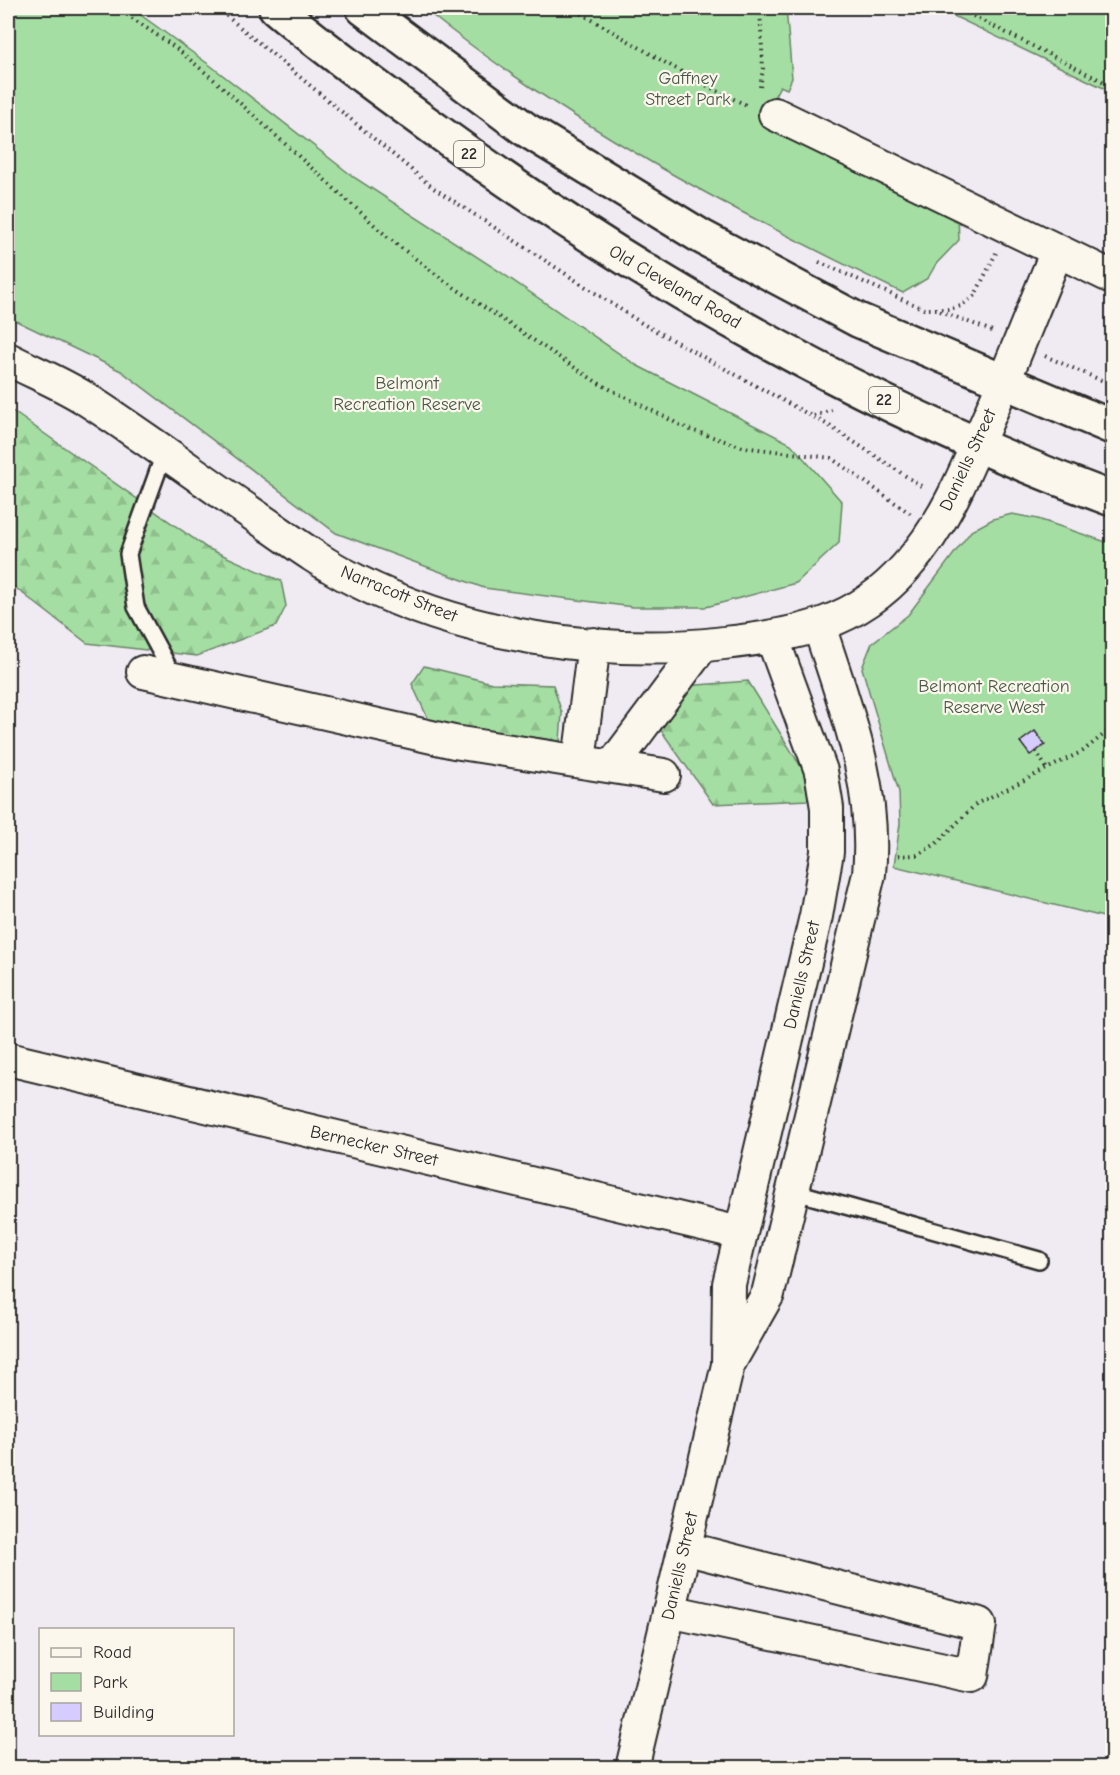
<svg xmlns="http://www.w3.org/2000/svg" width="1120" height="1775" viewBox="0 0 1120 1775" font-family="'Comic Neue',sans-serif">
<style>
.forest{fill:url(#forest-firs);stroke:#688467;stroke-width:1.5}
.park{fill:#a5dea3;stroke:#688467;stroke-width:1.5}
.building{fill:#d7ccff;stroke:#2b2b2b;stroke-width:1.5}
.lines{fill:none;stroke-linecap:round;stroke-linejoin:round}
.service-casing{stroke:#2b2b2b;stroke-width:20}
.minor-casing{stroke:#2b2b2b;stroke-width:36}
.trunk-casing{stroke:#2b2b2b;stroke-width:38}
.path{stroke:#2b2b2b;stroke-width:4;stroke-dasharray:1.5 4.5;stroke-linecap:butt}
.service{stroke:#fbf7ec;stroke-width:15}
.minor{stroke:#fbf7ec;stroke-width:32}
.trunk{stroke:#fbf7ec;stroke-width:33}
.labels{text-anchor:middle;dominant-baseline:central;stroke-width:4.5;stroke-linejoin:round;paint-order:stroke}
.shield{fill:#fbf7ec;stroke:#696865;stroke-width:1.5}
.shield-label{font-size:16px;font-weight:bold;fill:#2b2b2b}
.park-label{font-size:18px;fill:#4a5849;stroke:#fbf7ec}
.street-label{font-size:18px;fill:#2b2b2b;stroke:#fbf7ec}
</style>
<defs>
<pattern id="forest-firs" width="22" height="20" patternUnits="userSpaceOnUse" patternTransform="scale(1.5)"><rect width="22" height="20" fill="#a5dea3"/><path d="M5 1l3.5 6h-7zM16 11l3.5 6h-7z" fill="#8ebf8c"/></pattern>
</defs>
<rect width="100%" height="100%" fill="#f0eaf2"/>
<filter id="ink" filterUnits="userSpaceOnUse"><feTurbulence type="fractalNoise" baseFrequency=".0167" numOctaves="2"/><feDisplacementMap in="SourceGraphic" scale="12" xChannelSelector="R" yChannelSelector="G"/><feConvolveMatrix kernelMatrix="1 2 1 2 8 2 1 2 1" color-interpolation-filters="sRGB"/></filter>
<g filter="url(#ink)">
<g class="forest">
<path d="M8,408L207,548L281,581L286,606L276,626L197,656L87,643L8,582Z"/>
<path d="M424,666L492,683L553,685L562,713L560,741L430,723L412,684Z"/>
<path d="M748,681L803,770L809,800L713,804L660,729L685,686Z"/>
</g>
<g class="park">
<path d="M8,8H131L211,66L355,178L499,271L636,365L791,444L842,502L839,543L796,583L706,607H633L484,588L336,533L121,371L8,317Z"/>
<path d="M423,8H786L792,78L787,89L780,86L763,118L958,217L959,240L936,264L928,278L903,293C735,212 568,125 423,8Z"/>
<path d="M937,8H1112V92Z"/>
<path d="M1012,514L1038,519L1112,544V919L894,866L900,824L899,792L862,668L872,643L908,615L971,531L993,519Z"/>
</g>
<path class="building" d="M1035,731L1045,745L1030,755L1020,742Z"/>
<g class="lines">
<defs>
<g id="service">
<path d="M164,454L128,554L136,607L175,679"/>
<path d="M792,1191L1039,1260"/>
</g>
<g id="minor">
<path d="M775,114L1112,277"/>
<path d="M8,359C33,372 61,383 86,399C148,439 208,484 270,526C297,545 325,565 355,580C463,635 604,658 724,643C796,635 857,624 906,567C943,526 964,476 985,426C1010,368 1033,309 1057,251"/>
<path d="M143,672L454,742L664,775"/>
<path d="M579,761L594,644"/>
<path d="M613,765L702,646"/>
<path d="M8,1059L740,1233"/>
<path d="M730,1361L768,1294L869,874C877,785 846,709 819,626"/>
<path d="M669,1611L972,1676L980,1624L684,1548"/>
<path d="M632,1768L728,1365L729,1284L816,916L827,852V808L821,771L772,637"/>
</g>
<g id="trunk">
<path d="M276,8C327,51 382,91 436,130C643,281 871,410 1112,499"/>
<path d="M363,8L525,129L702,237L858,320L1112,427"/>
</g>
</defs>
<use href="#service" class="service-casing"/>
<use href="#minor" class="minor-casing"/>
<use href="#trunk" class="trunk-casing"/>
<g class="path">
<path d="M117,8L176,48L219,84L391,240L446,282L598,383L688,429L743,447L831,458L911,514"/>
<path d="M217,8L432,187L643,324L828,425L921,486"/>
<path d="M571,8C630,40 687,79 749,106"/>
<path d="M957,8L1112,86"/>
<path d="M760,87L763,69L760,8"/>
<path d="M819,262L924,309H949L961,306L975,295L996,253"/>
<path d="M940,311L992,331"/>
<path d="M1045,356L1112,385"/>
<path d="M814,416L832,410"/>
<path d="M1036,751L1047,769"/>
<path d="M898,856L917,855L936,844L976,804L1083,751L1112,728"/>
</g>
<use href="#service" class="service"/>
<use href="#minor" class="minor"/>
<use href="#trunk" class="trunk"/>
</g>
</g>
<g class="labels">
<g class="shield">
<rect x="454" y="141" width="30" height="26" rx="4.5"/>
<rect x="869" y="387" width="30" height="26" rx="4.5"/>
</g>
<g class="shield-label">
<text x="469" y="154">22</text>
<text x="884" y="400">22</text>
</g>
<g class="park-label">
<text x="688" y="78">Gaffney<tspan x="688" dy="21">Street Park</tspan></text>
<text x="407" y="383">Belmont<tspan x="407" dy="21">Recreation Reserve</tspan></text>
<text x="994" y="686">Belmont Recreation<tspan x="994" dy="21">Reserve West</tspan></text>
</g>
<g class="street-label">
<text transform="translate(675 287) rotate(30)">Old Cleveland Road</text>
<text transform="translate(968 460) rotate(-65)">Daniells Street</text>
<text transform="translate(399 594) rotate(22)">Narracott Street</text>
<text transform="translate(802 975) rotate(-77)">Daniells Street</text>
<text transform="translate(374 1146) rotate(13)">Bernecker Street</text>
<text transform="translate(680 1566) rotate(-77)">Daniells Street</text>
</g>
</g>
<rect width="1120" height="1775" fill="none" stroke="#fbf7ec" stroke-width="30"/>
<rect x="15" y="15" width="1090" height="1745" fill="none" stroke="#2b2b2b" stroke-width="2" filter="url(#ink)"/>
<rect x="39" y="1628" width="195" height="108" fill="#fbf7ec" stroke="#a8a59f" stroke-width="1.5"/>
<rect x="51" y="1648" width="30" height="9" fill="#fbf7ec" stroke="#a8a59f" stroke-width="1.5"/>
<text x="93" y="1658" font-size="18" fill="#2b2b2b">Road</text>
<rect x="51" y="1673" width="30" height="18" fill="#a5dea3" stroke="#a8a59f" stroke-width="1.5"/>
<text x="93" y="1688" font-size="18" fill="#2b2b2b">Park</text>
<rect x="51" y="1703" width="30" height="18" fill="#d7ccff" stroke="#a8a59f" stroke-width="1.5"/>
<text x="93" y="1718" font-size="18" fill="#2b2b2b">Building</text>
</svg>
